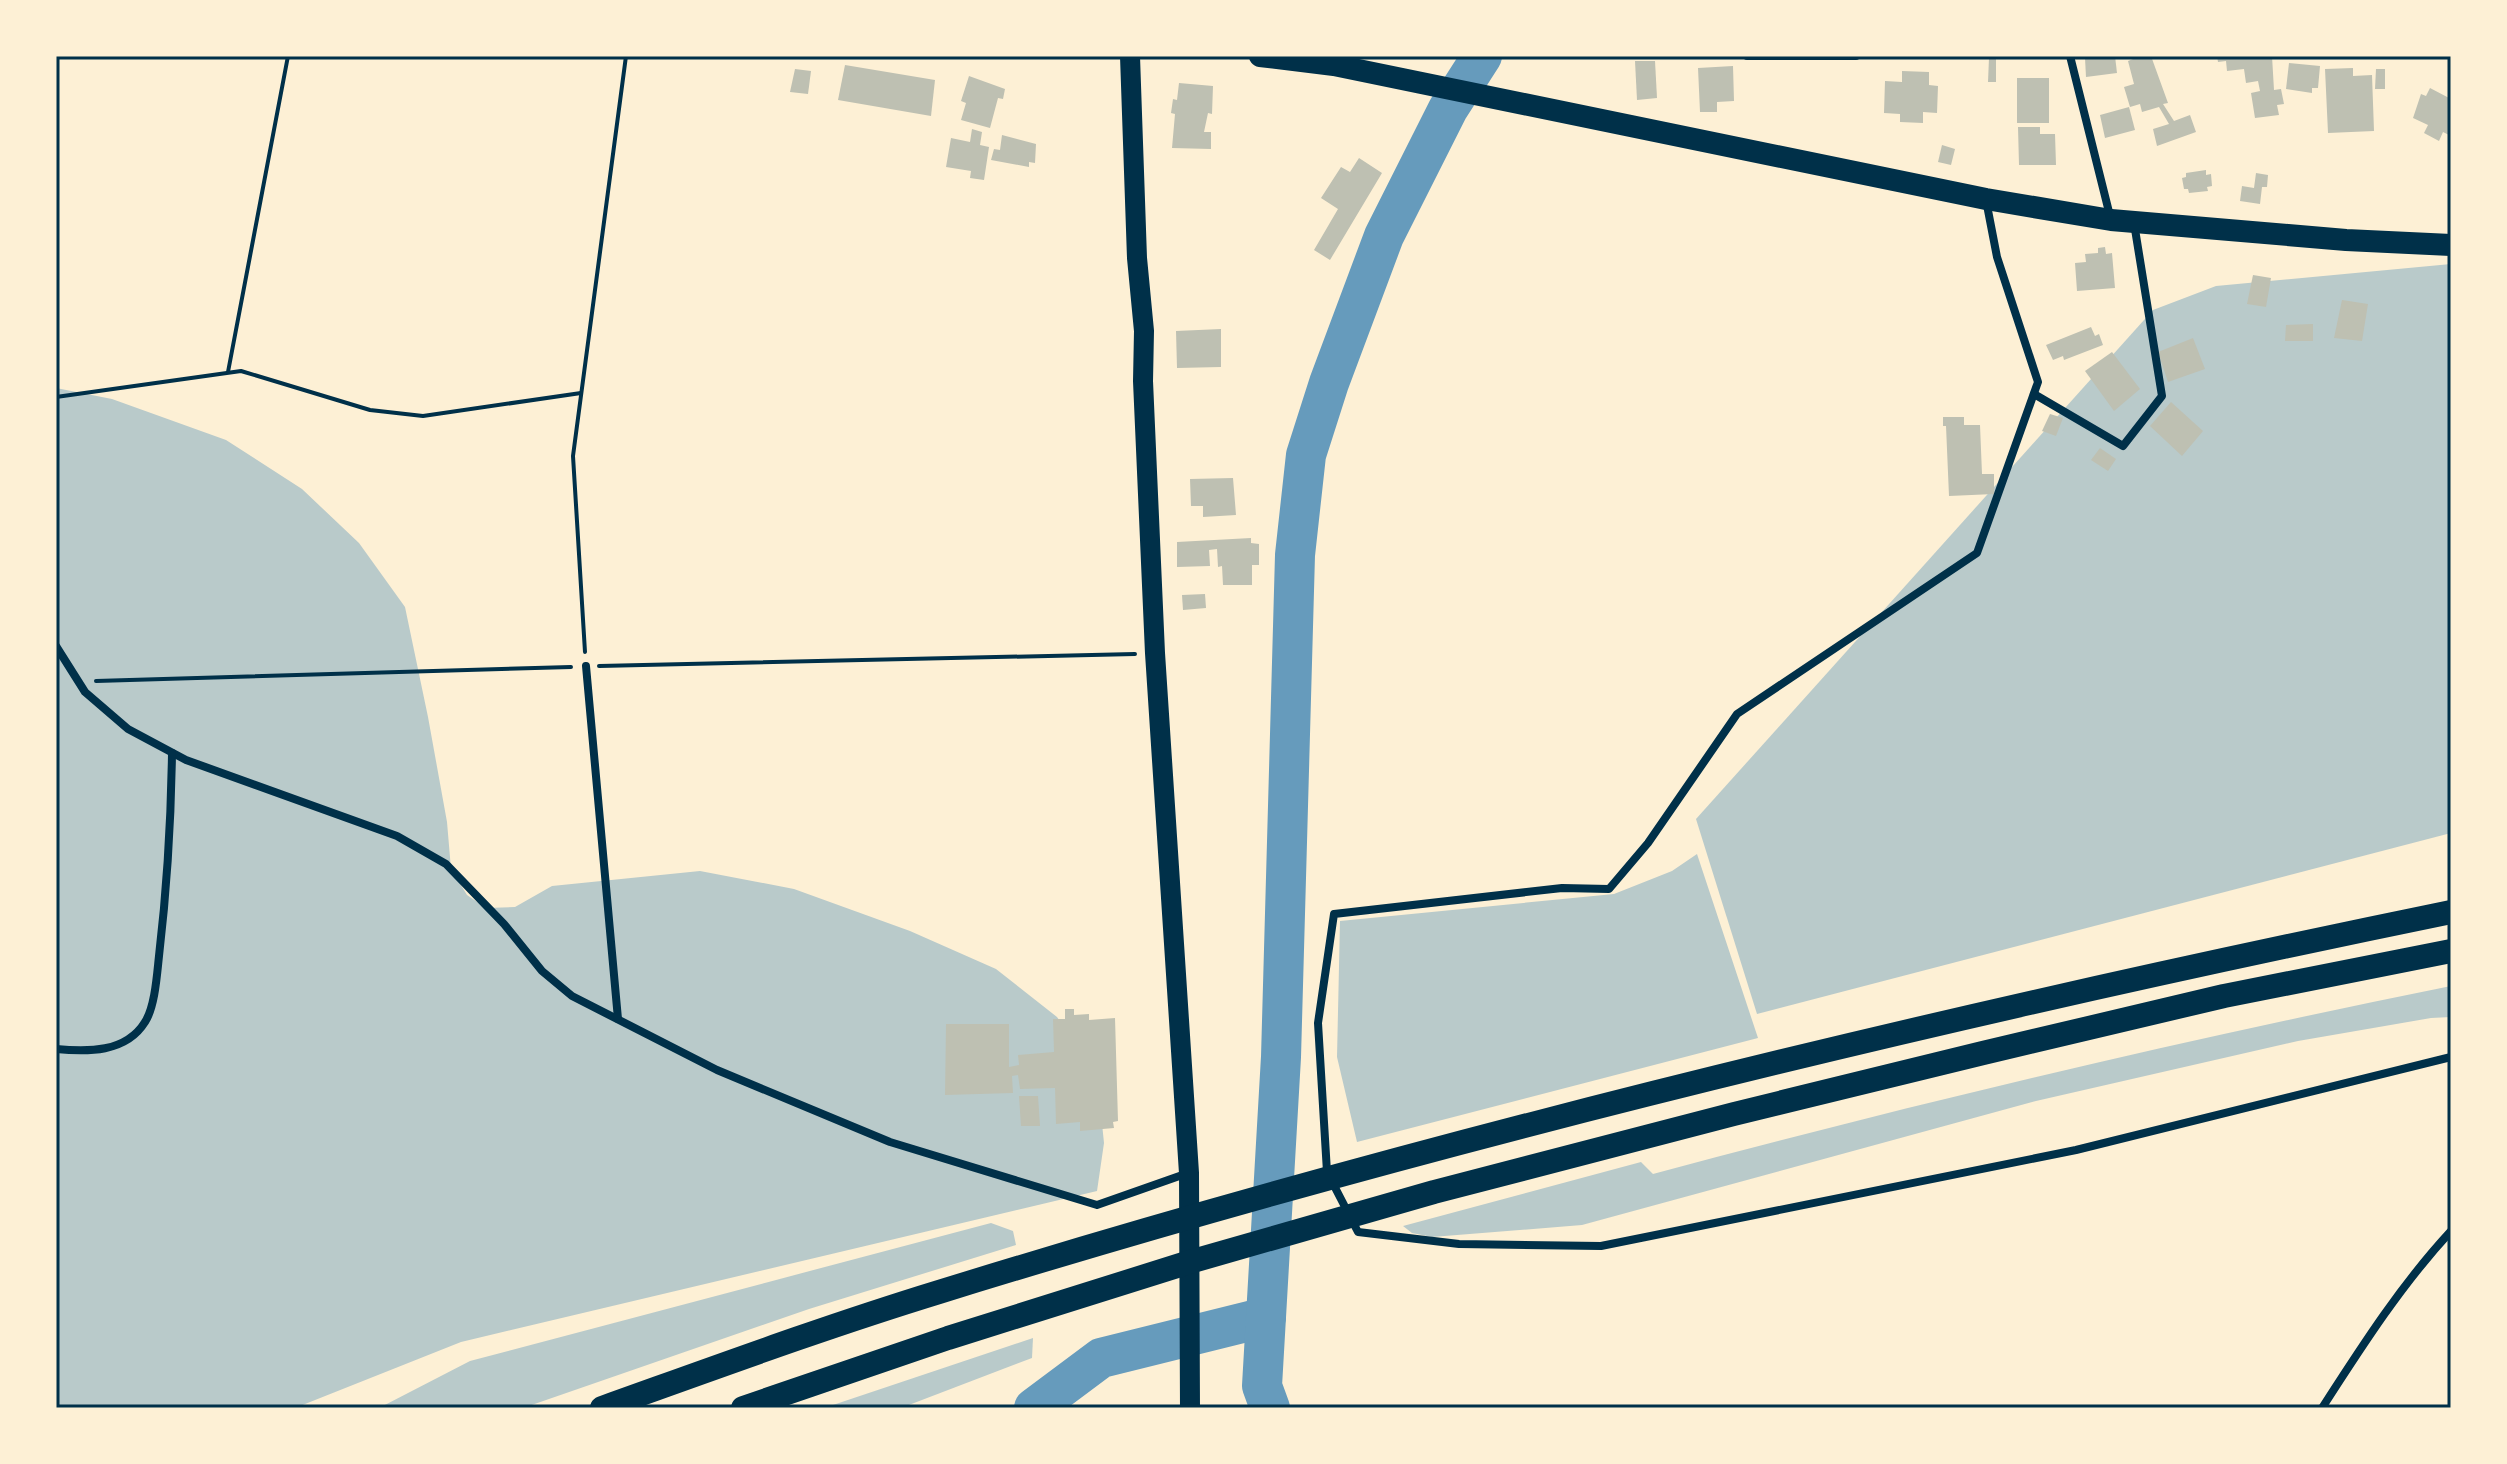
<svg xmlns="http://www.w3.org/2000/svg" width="2507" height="1464" viewBox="0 0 2507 1464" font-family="Arial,sans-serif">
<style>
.green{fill:#b9caca}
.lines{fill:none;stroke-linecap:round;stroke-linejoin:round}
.river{stroke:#669bbc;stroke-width:40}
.building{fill:#bec0b2}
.path{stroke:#003049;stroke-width:4}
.minor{stroke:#003049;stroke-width:8}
.primary{stroke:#003049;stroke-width:20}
.trunk{stroke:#003049;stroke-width:22}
.motorway{stroke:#003049;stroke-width:24}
.neatline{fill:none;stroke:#003049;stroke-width:3}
</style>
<rect width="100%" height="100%" fill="#fdf0d5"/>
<g class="green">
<path d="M2451,264V833L1757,1014L1696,819L2153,310L2216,286Z"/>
<path d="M56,388L112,399L226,440L302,489L359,543L405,607L428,717L447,822L451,869L467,895L486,908L515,907L552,886L700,871L794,889L910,931L996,969L1057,1017L1097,1075L1104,1143L1097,1191L461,1342L295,1408H56Z"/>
<path d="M1697,854L1758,1038L1357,1142L1337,1057L1340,921L1614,894L1672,871Z"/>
<path d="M2451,986V1017L2431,1018L2298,1041L2036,1101L1582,1225L1432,1237L1412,1233L1403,1226L1641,1162L1653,1174C1917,1103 2183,1040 2451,986Z"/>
<path d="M991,1223L1013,1231L1016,1245L809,1309L523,1408H379L470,1361Z"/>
<path d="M1033,1338L1032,1358L901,1408H824Z"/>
</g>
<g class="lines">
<g class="river">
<path d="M1034,1408L1101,1358L1266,1317"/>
<path d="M1270,1408L1262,1386L1281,1057L1295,555L1306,455L1329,383L1384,236L1448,109L1482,56"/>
</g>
</g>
<g class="building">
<path d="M2115,56L2117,73L2086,77L2085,58Z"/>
<path d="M2141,56H2151L2168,103L2163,104L2174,121L2190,115L2196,132L2157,146L2153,129L2169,124L2159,107L2142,112L2140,104L2130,107L2124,87L2134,84L2128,61Z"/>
<path d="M2217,56H2272L2274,90L2281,89L2284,104L2277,105L2279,115L2255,118L2251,93L2260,91L2258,81L2246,83L2244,69L2227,71L2226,61L2218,62Z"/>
<path d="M1989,58L1996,59V82H1988Z"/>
<path d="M1635,61H1655L1657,98L1637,100Z"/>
<path d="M2289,63L2320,66L2318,88H2312V93L2286,89Z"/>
<path d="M845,65L935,80L931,116L838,100Z"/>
<path d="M1733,66L1734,101L1717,102V112H1700L1698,68Z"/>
<path d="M2353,68V76L2372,75L2374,131L2328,133L2325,69Z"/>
<path d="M795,69L811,71L808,94L790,92Z"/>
<path d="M2376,69H2385V89H2375Z"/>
<path d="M1902,71L1929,72V85L1938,86L1937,113L1923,112V123L1900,122V114L1884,113L1885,81L1902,82Z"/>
<path d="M969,76L1005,89L1003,99L998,98L990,128L961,120L966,103L961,101Z"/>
<rect x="2017" y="78" width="32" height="45"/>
<path d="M1179,83L1213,86L1212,114L1208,113L1204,132H1211V149L1172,148L1175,114L1171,113L1173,99L1177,100Z"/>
<path d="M2430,88L2451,99V136L2443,132L2439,141L2424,133L2428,125L2413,118L2421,94L2426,96Z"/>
<path d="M2129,107L2135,130L2105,138L2100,115Z"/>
<path d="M2018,127H2040V134H2055L2056,165H2019Z"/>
<path d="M972,129L982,132L980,145L989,147L984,180L970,178L971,171L946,167L951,138L970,142Z"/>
<path d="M1002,135L1036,144L1035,163L1029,162V167L991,160L994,149L1000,150Z"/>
<path d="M1942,145L1955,149L1951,165L1938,162Z"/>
<path d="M1359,158L1382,173L1330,260L1314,250L1338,209L1321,198L1341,167L1350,172Z"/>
<path d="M2206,170V175L2211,174L2212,186L2207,187L2208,191L2189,193L2188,189H2184L2182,178L2186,177V173Z"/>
<path d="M2256,173L2268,175L2267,187H2262L2260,204L2240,201L2242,186L2254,188Z"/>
<path d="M2105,247L2106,254L2112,253L2115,288L2077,291L2075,263L2086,262L2085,254L2098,253V248Z"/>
<path d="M2253,275L2271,278L2266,307L2247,304Z"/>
<path d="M2342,300L2368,304L2362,341L2334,338Z"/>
<path d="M2313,324V341H2285L2286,325Z"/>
<path d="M2091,327L2095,336L2099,334L2103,345L2064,360L2063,356L2053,360L2046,345Z"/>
<path d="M1221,329V367L1177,368L1176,331Z"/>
<path d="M2193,338L2205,369L2168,382L2158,352Z"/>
<path d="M2112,352L2140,389L2114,411L2085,371Z"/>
<path d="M2171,402L2203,431L2182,456L2150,426Z"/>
<path d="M2050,414L2063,418L2056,436L2042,431Z"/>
<path d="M1943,417H1964V425H1980L1982,474H1994V494L1949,496L1946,426H1943Z"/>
<path d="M2100,448L2116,459L2108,471L2091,460Z"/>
<path d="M1233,478L1236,515L1203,517V506H1191L1190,479Z"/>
<path d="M1251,538V543L1259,544V565H1252V585H1223L1222,566L1218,567L1217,549L1209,550L1210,566L1177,567V542Z"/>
<path d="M1205,594L1206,608L1183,610L1182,595Z"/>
<path d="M1065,1009H1074V1015L1089,1014V1020L1115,1018L1118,1121L1113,1122L1114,1128L1080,1131V1122L1056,1124L1055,1088L1020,1089L1018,1075L1012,1076L1013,1093L945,1095L946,1024H1009V1067L1019,1065L1018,1055L1054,1052L1053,1019H1065Z"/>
<path d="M1019,1096H1038L1040,1126H1021Z"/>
</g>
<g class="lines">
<g class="path">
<path d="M228,372L288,56"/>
<path d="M56,397L241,371L370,410L423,416L581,393"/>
<path d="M585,652L573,456L626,56"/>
<path d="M599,666L1135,654"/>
<path d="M96,681L571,667"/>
</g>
<g class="minor">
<path d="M1747,56H1856"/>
<path d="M2070,56L2110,216"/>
<path d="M1986,200L1997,257L2038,382L1977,553L1737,714L1648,843L1609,889L1562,888L1334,914L1318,1023L1327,1172L1358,1232L1459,1244L1601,1246L2076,1150L2451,1057"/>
<path d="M2034,394L2123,446L2162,396L2134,223"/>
<path d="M56,646L85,692L128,729L186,760L397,836L446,864L504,924L542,971L572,996L717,1070L890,1142L1097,1205L1188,1173"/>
<path d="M586,666L618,1019"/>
<path d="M56,1049C87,1052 126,1053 145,1022C155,1007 157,974 159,956C167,888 171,821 172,753"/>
<path d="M2322,1408C2362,1346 2401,1285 2451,1231"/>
</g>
<path class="primary" d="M1130,56L1137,258L1144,331L1143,381L1155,653L1189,1173L1190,1408"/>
<path class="trunk" d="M1260,56L1334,65L1986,199L2111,220L2346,240L2451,245"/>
<g class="motorway">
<path d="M602,1408C714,1368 825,1327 939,1292C1433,1139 1944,1016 2451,912"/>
<path d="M743,1408L948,1338L1193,1261L1434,1192L1734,1114L1983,1053L2224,996L2451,951"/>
</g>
</g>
<rect width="2507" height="1464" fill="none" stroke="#fdf0d5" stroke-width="116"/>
<rect x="58" y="58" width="2391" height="1348" class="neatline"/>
</svg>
